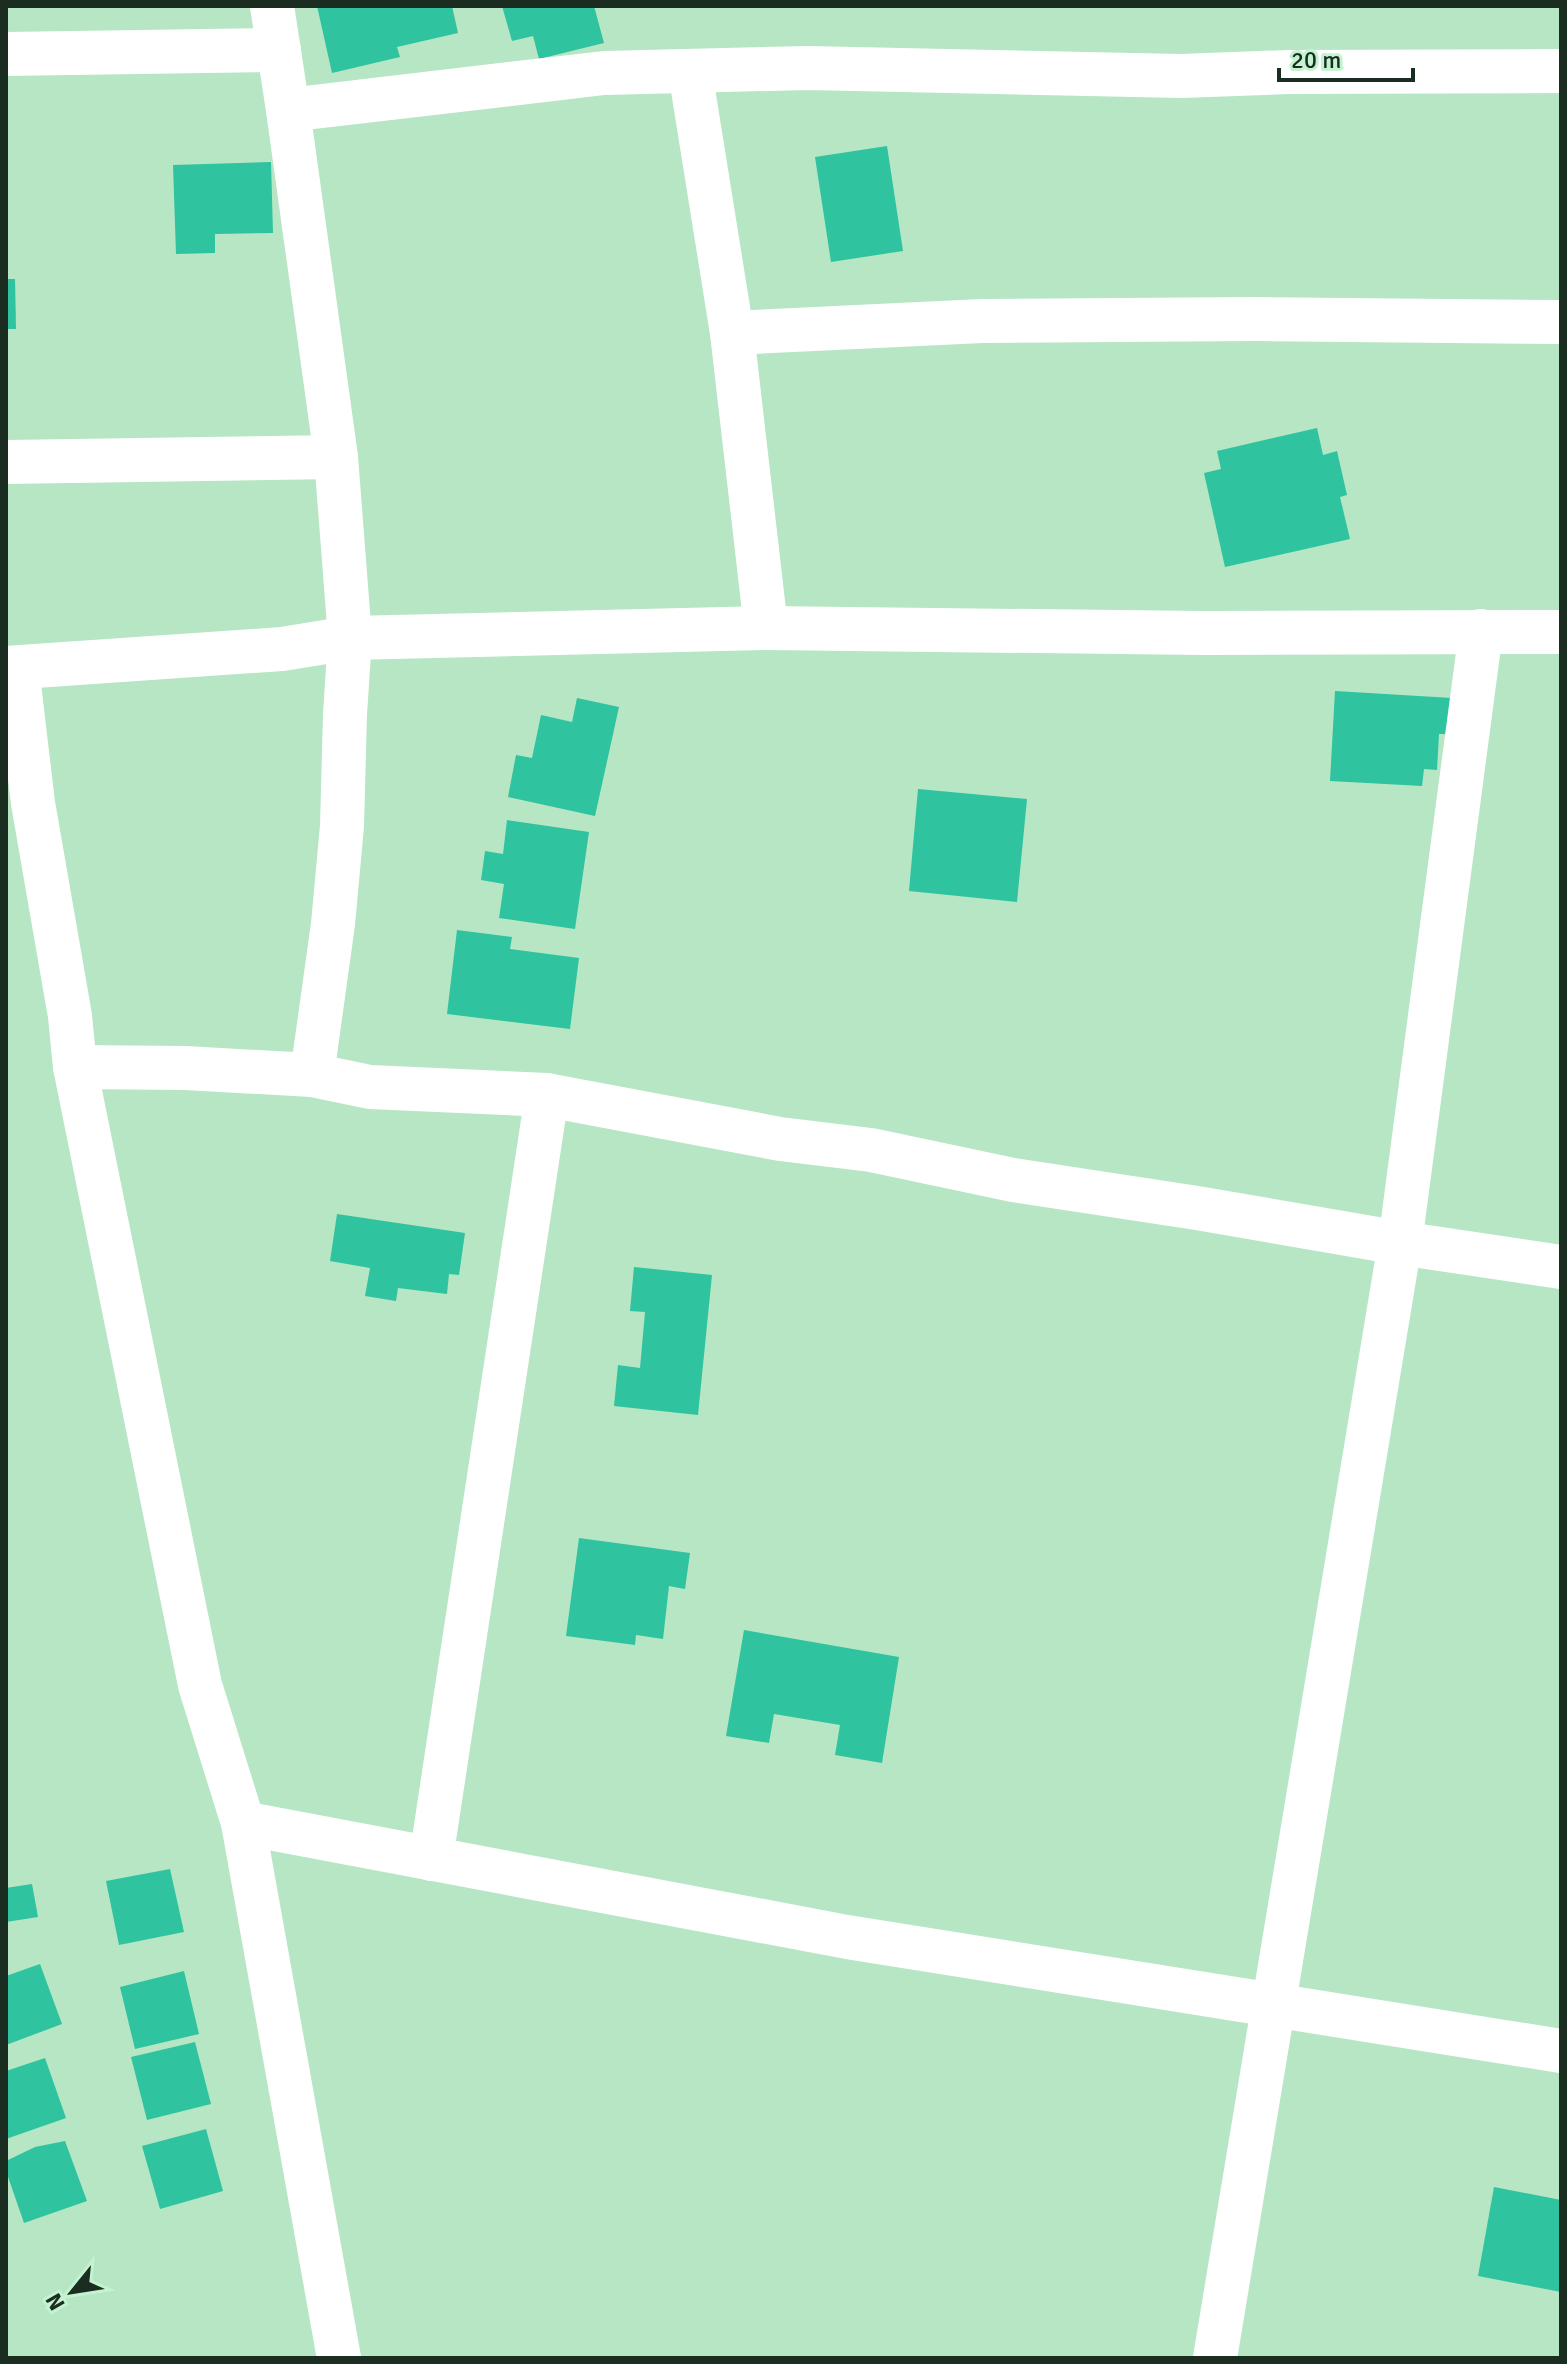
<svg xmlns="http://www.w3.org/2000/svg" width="1567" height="2364" viewBox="0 0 1567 2364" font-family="Signika,sans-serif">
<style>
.building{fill:#2fc3a0}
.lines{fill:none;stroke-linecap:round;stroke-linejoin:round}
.street{stroke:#fff;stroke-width:44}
</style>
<rect width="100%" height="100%" fill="#b6e6c3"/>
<g class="building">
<path d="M317,6H452L458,33L397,47L400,57L332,73Z"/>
<path d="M502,6H594L604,43L539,59L533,36L512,41Z"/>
<path d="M887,146L903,251L831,262L815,157Z"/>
<path d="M271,162L273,233L215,234V253L176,254L173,165Z"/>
<path d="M6,279H15L16,329H6Z"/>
<path d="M1317,428L1323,455L1337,451L1347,495L1340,497L1350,539L1225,567L1204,473L1221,469L1217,451Z"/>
<path d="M1335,691L1452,698L1450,734H1439L1437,770L1424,769L1422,786L1330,781Z"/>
<path d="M577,698L619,707L595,816L508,797L516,755L532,758L541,715L572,722Z"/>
<path d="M918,789L1027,799L1017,902L909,891Z"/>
<path d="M507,820L589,832L575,929L499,918L504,884L481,880L485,851L503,854Z"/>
<path d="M457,930L512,937L510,949L579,958L570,1029L447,1014Z"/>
<path d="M337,1214L465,1233L459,1275L449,1274L447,1294L398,1288L396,1301L365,1296L370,1268L330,1261Z"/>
<path d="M634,1267L712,1275L698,1415L614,1406L618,1365L640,1368L645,1312L630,1311Z"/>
<path d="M579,1538L690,1553L685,1589L669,1586L663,1639L636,1635L635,1645L566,1636Z"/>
<path d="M744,1630L899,1657L882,1763L835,1755L840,1725L774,1714L769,1743L726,1736Z"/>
<path d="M170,1869L184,1932L119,1945L106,1881Z"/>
<path d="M32,1884L38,1917L6,1922V1888Z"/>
<path d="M40,1964L62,2024L6,2045V1976Z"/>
<path d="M184,1971L199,2034L135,2049L120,1987Z"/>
<path d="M195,2042L211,2104L147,2120L131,2057Z"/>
<path d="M45,2058L66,2118L6,2139V2071Z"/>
<path d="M206,2129L223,2191L160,2209L142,2146Z"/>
<path d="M65,2141L87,2201L24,2223L6,2171V2161L35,2147Z"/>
<path d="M1494,2187L1561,2200V2292L1478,2276Z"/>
</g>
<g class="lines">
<g class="street">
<path d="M272,6L288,110L336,457L350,638L345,714L342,826L333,924L312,1075L185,1068L75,1067L200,1685L243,1823L847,1937L1561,2051"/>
<path d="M6,54L279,50"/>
<path d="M690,71L732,333L766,628"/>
<path d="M288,110L604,73L808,68L1181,76L1289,72L1561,71"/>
<path d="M732,333L982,321L1256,319L1561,322"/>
<path d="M6,462L336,457"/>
<path d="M6,668L282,649L350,638L766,628L1203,633L1561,632"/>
<path d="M17,668L33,803L70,1016L75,1067"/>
<path d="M312,1075L370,1087L547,1095L780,1139L871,1150L1013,1180L1197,1208L1400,1243L1561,1267"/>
<path d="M243,1823L339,2358"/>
<path d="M431,1859L547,1095"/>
<path d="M1215,2358L1400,1243L1481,631"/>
</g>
</g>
<rect width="1567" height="2364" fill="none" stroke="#1a2d20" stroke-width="16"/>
<g transform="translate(72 2292) rotate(240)" stroke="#c3f3d0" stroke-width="6" paint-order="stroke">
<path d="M0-6L14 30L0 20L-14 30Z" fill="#1a2d20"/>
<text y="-12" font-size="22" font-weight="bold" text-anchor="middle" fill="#1a2d20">N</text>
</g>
<path d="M1279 68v12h134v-12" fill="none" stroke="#1a2d20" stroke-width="4"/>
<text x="1291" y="68" font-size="24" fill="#1a2d20" stroke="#c3f3d0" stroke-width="6" paint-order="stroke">20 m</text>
</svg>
